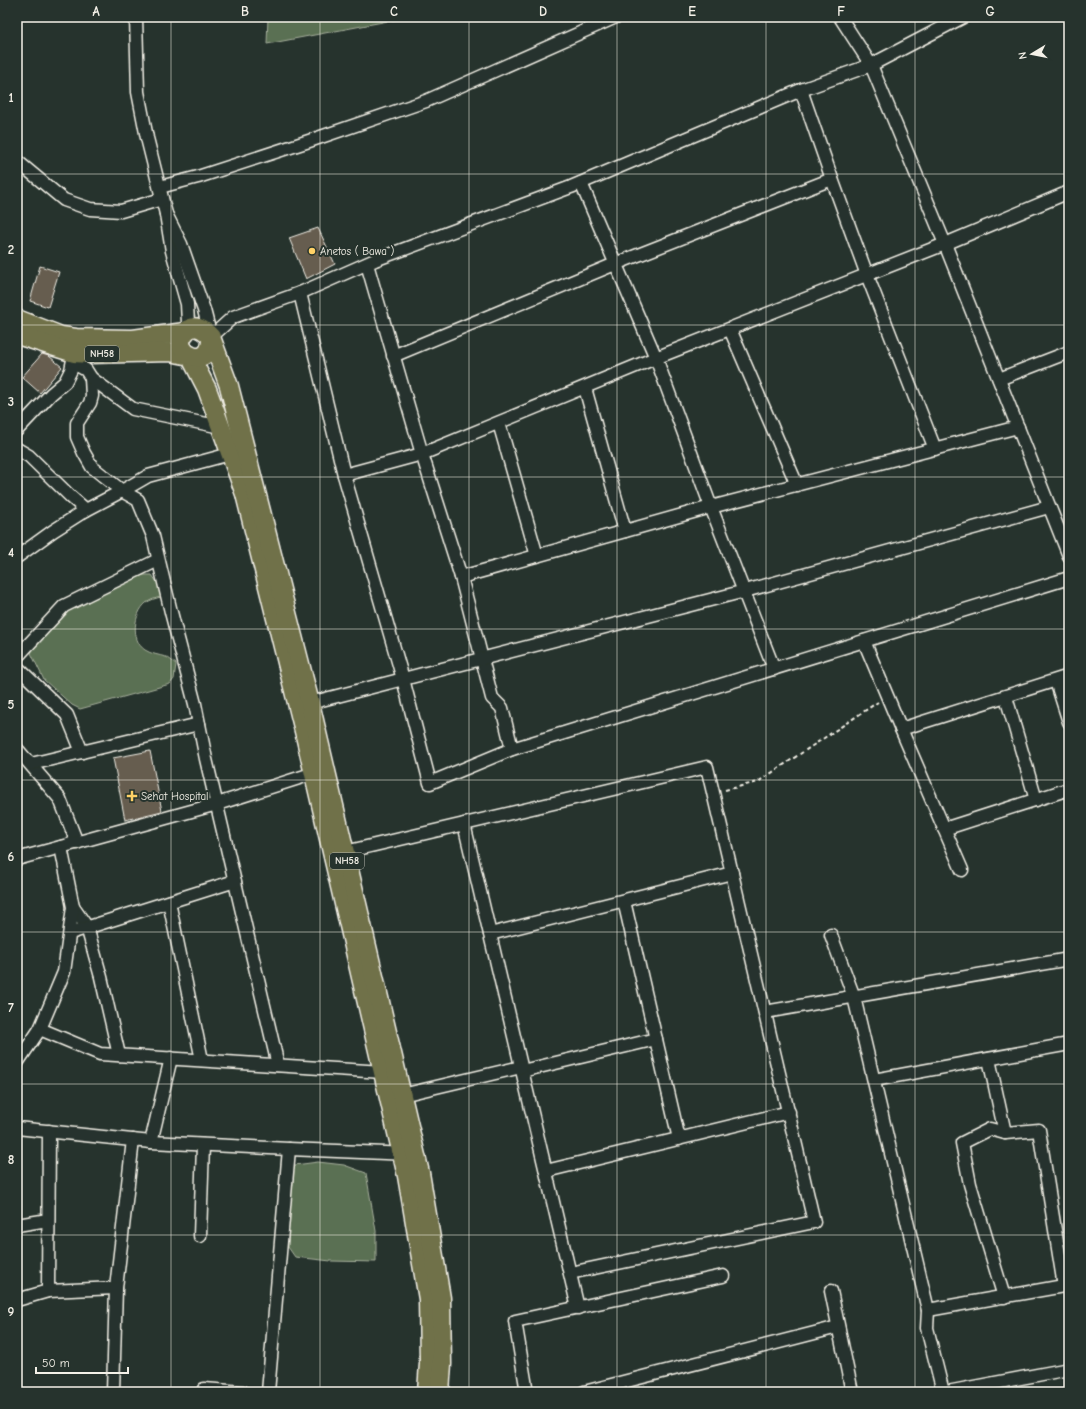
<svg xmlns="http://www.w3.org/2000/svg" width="1086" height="1409" viewBox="0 0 1086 1409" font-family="'Comic Neue',sans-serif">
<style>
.green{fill:#5a6f52;stroke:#a7b09d}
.building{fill:#665d50;stroke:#f4f1e8}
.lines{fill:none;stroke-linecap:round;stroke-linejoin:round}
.minor-casing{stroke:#f4f1e8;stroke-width:15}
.highway-casing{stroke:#f4f1e8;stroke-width:21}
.path{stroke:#f4f1e8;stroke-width:2;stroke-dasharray:4 3;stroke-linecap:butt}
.minor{stroke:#26332d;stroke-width:12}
.highway{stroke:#6f714a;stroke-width:18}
.grid{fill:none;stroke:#f4f1e8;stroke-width:1;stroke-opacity:0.55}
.poi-dot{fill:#ffd166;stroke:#26332d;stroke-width:1.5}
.labels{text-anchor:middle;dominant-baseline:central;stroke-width:4;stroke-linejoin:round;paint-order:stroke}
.shield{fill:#26332d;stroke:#b6b8b0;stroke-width:1}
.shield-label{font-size:10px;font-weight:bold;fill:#f4f1e8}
.poi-label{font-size:11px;fill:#f4f1e8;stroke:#26332d;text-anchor:start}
.neatline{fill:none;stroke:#f4f1e8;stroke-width:1.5}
.grid-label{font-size:13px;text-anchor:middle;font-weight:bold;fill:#f4f1e8}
</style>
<rect width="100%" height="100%" fill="#26332d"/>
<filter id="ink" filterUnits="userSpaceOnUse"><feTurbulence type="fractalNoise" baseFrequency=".025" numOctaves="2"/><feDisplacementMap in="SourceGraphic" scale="8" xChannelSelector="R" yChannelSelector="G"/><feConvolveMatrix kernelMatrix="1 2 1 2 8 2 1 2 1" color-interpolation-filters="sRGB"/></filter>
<g filter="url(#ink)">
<g class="green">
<path d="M268,17H409L267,44Z"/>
<path d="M144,575H152L159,585L161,597C156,598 150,600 146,603C134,613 130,640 145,650C151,654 159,655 166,657C169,658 173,662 176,664L174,679L170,684L80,709L72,705L44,680L31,653L44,630L60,613L122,580Z"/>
<path d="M318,1162L344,1165L366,1173L376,1231V1262L331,1261L295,1257L288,1247L289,1183L295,1165Z"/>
</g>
<g class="building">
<path d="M318,228L335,264L306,279L289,238Z"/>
<path d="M40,266L59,272L48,307L30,301Z"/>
<path d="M42,354L49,356L62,367L40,393L22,377Z"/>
<path d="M150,751L162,811L125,820L113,758Z"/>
</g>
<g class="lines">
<defs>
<g id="minor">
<path d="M136,17L138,92L147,138L166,214L172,251L187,304L188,323L185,332"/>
<path d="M840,17L871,65L945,244L1069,556"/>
<path d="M801,90L832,179L867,275L935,449"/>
<path d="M17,161L64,200L90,209L121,211L162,199"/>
<path d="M581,183L656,358L711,507L774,669"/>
<path d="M160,187L198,177L309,141L426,101L616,17"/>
<path d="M166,214L181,244L204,310L211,337L233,317L300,293L375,260L571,187L801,90L871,65L963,17"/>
<path d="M367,264L422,454L461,577L492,698L502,708L512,749"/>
<path d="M300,293L344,475L403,679L430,783L512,749L1069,578"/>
<path d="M730,329L797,485"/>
<path d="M74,353L77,365L86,370L91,378L92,396L90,403L77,423V437L84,453L92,467L122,491L148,476L230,454"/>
<path d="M393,356L615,264L832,179"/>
<path d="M91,378L133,409L221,427"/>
<path d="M999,379L1069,352"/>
<path d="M585,388L625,531"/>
<path d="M499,423L537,556"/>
<path d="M17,430L51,394L65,382L71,370L74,355"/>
<path d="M17,449L29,456L71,497L86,510L122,491L138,500L153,536L171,612L195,704L206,759L278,1065"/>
<path d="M344,475L422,454L653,359L945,244L1069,192"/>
<path d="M17,557L53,531L86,510"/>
<path d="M461,577L711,507L1018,427"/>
<path d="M864,641L901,729L962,870"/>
<path d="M17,657L64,606L158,560"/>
<path d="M17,667L67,715L82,752"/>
<path d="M1056,681L1069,722"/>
<path d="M1006,697L1036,800"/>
<path d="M310,703L745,591L1049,507"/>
<path d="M901,729L1069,676"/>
<path d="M17,749L60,799L77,843"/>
<path d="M31,764L199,724"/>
<path d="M464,824L578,1308"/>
<path d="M944,829L1069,789"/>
<path d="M345,852L707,767L814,1222L570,1273"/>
<path d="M17,859L217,804L321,771"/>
<path d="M624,901L679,1139"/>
<path d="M169,902L202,1060"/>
<path d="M73,907L87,927L101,977L119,1055"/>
<path d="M70,933L235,881"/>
<path d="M490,934L732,873"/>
<path d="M831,935L854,997L928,1310L1069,1285"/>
<path d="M765,1012L1069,959"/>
<path d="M40,1029L100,1054L383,1072"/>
<path d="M989,1059L1005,1133L1039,1130L1064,1286"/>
<path d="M17,1063L40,1029L64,972L73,907L61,847"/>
<path d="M522,1071L656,1039"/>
<path d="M874,1080L1069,1044"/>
<path d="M402,1095L521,1067"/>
<path d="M17,1128L151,1142L289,1149L409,1154"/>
<path d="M151,1142L171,1058"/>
<path d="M546,1171L789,1112"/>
<path d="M17,1225L48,1220"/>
<path d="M200,1236L203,1145"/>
<path d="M48,1291L116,1288L133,1140"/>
<path d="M831,1291L852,1392"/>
<path d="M1004,1297L970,1184L962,1143L990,1129L1005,1133"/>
<path d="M17,1300L48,1291L49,1131"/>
<path d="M928,1310L927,1328L943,1392"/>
<path d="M204,1389L243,1392"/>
<path d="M113,1392L116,1288"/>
<path d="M268,1392L289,1149"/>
<path d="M527,1392L515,1321L723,1276"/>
<path d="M584,1392L838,1327"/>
<path d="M947,1392L1069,1369"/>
</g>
<g id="highway">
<path d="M17,319L61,336L76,338L133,339L185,332"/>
<path d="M17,335L74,353L89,354L170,352L190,356L207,389L245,494L304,731L407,1176L428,1299L429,1363L427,1392"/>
<path d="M211,337C212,374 168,352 185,333C193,322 204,329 211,337L229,386L310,703L420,1173L441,1298L442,1364L440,1392"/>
</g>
</defs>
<use href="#minor" class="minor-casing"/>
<use href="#highway" class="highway-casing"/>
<path class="path" d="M725,790L758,782L878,702"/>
<use href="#minor" class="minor"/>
<use href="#highway" class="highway"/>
</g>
</g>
<path class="grid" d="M171,17V1392M320,17V1392M469,17V1392M617,17V1392M766,17V1392M915,17V1392M17,174H1069M17,325H1069M17,477H1069M17,629H1069M17,780H1069M17,932H1069M17,1084H1069M17,1235H1069"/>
<g class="poi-dot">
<circle cx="312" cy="251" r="4"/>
<path d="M130 790h4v4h4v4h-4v4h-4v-4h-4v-4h4z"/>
</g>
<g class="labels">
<g class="shield">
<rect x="85" y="346" width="34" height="16" rx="3"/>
<rect x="330" y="853" width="34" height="16" rx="3"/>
</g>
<g class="shield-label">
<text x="102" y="354">NH58</text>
<text x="347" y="861">NH58</text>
</g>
<g class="poi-label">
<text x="320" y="251">Anetos ( Bawa )</text>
<text x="141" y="796">Sehat Hospital</text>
</g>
</g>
<rect width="1086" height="1409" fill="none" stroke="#26332d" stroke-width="44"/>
<g transform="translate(1032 54) rotate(260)" stroke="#26332d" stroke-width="3" paint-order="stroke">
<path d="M0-3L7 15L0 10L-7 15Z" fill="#f4f1e8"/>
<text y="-6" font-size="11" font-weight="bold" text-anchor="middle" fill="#f4f1e8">N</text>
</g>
<path d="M36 1367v6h92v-6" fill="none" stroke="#f4f1e8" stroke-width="2"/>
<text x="42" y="1367" font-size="12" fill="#f4f1e8" stroke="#26332d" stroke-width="3" paint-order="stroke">50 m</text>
<rect x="22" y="22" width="1042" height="1365" class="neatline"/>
<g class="grid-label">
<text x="96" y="16">A</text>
<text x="245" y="16">B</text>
<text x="394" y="16">C</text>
<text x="543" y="16">D</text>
<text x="692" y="16">E</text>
<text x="841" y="16">F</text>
<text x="990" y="16">G</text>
<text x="11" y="102">1</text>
<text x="11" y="254">2</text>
<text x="11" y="406">3</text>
<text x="11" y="557">4</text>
<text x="11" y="709">5</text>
<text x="11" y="861">6</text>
<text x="11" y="1012">7</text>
<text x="11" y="1164">8</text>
<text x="11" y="1316">9</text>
</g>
</svg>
